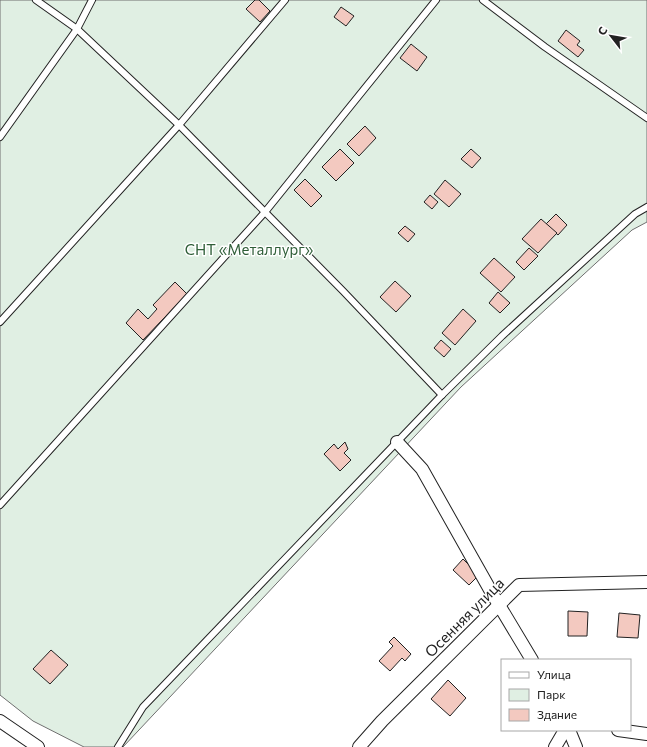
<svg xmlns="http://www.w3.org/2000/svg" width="647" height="747" viewBox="0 0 647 747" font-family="Commissioner,sans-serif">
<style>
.green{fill:#e0efe3;stroke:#6f6f6f}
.building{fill:#f3c9c0;stroke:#222}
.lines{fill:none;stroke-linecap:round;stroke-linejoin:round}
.service-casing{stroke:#222;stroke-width:8}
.minor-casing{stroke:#222;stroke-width:14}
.service{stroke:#fff;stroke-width:6}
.minor{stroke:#fff;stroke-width:12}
.labels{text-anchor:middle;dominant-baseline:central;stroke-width:3;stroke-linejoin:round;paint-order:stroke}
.park-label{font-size:15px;fill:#2f5e38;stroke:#fff}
.street-label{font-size:15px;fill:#222;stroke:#fff}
</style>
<rect width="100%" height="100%" fill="#fff"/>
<path class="green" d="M0,0H647V222L632,230L461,387L123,747H84L33,721L0,695Z"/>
<g class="building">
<path d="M255,0H259L270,11L260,22L246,9Z"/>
<path d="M341,7L354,16L346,26L334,17Z"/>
<path d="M566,30L580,41L577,45L584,50L578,57L558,41Z"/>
<path d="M411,44L427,57L417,71L400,58Z"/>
<path d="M365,126L376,138L359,156L347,144Z"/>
<path d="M340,149L354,163L336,181L322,167Z"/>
<path d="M471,149L481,158L472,168L461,159Z"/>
<path d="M305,179L322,196L311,207L294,190Z"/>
<path d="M445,180L461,194L449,207L434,194Z"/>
<path d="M430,195L438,202L432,209L424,202Z"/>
<path d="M556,214L567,225L558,235L546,224Z"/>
<path d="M541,219L557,233L538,253L522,239Z"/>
<path d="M405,226L415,234L408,242L398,233Z"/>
<path d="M529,248L538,256L524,270L516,262Z"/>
<path d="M494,258L515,277L501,292L480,273Z"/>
<path d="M395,281L411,296L396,312L380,297Z"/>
<path d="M175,282L187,294L143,340L126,323L138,309L148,319L157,309L153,305Z"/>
<path d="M498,292L510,303L500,313L489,303Z"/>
<path d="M463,309L476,321L455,345L442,333Z"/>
<path d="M441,340L451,349L444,357L434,348Z"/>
<path d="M345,442L348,449L344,453L351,460L340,471L324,454L334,444L338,449Z"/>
<path d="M463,559L479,575L469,585L453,570Z"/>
<path d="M568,611L588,612L587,636H568Z"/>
<path d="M619,613L640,615L638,638L617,637Z"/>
<path d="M394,637L411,654L405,661L402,658L390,671L379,661L393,646L389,642Z"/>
<path d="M51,650L68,665L50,684L33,669Z"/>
<path d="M448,680L466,698L450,716L431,699Z"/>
</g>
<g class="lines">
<defs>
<g id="service">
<path d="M36,0L77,29L179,125L343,291L442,395"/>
<path d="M483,0L545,47L647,118"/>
<path d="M0,137L77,29L92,0"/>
<path d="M0,322L179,125L285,0"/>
<path d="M0,505L265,212L436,0"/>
<path d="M118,747L143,707L442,395L502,336L635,214L647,207"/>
</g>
<g id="minor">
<path d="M397,442L422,469L493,595L532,660"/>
<path d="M0,721L38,747"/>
<path d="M569,730L576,747"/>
<path d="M618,730L647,734"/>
<path d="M359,747L382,721L519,585L647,582"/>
<path d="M555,747L565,730"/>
</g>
</defs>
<use href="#service" class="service-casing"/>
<use href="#minor" class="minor-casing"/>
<use href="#service" class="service"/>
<use href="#minor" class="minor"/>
</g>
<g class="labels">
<g class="park-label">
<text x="249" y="249">СНТ «Металлург»</text>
</g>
<g class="street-label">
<text transform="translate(464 617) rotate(-45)">Осенняя улица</text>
</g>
</g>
<rect x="501" y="659" width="130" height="72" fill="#ffffff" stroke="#a7a7a7"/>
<rect x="509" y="672" width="20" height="6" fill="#ffffff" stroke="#a7a7a7"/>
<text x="537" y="679" font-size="12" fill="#222222">Улица</text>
<rect x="509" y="689" width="20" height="12" fill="#e0efe3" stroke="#a7a7a7"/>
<text x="537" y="699" font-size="12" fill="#222222">Парк</text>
<rect x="509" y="709" width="20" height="12" fill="#f3c9c0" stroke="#a7a7a7"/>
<text x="537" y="719" font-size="12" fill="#222222">Здание</text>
<g transform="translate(611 36) rotate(301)" stroke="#ffffff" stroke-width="3" paint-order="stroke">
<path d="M0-3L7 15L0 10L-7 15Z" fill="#222222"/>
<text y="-6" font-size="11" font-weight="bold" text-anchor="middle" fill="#222222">С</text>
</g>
</svg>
